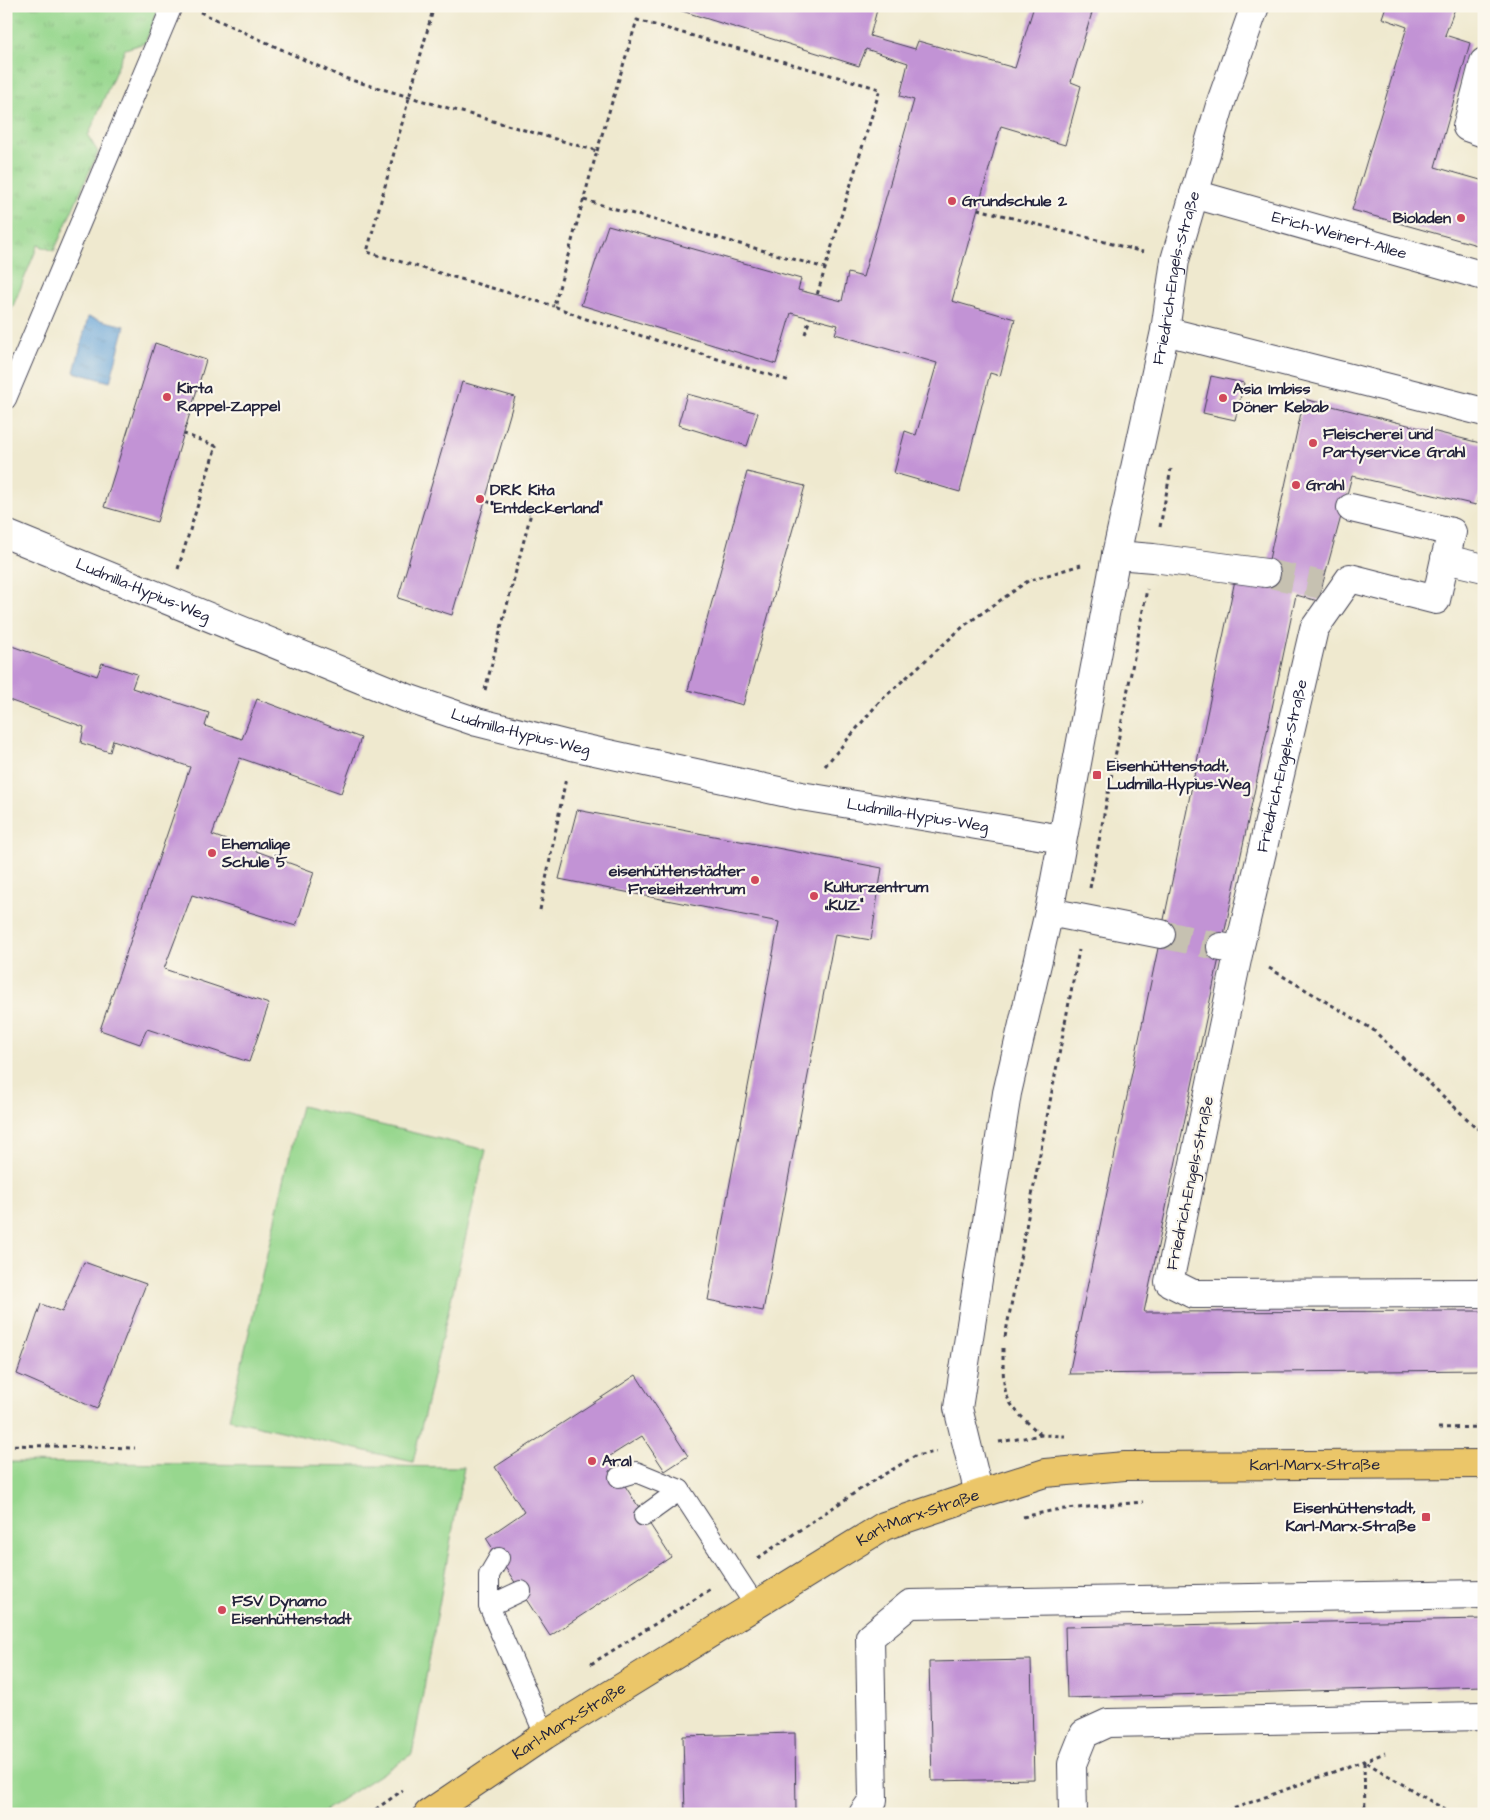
<svg xmlns="http://www.w3.org/2000/svg" width="1490" height="1820" viewBox="0 0 1490 1820" font-family="'Architects Daughter',sans-serif">
<style>
.grass{fill:url(#grass-tufts);stroke:#5c7c64}
.pitch{fill:#97d78e;stroke:#5c7c64}
.water{fill:url(#water-ripples);stroke:#446289}
.building{fill:#c293d5}
.lines{fill:none;stroke-linecap:round;stroke-linejoin:round}
.street-tunnel{stroke:#c6c1b1;stroke-width:28;stroke-dasharray:28 14;stroke-linecap:butt}
.lane-casing{stroke:#414051;stroke-width:22}
.street-casing{stroke:#414051;stroke-width:30}
.primary-casing{stroke:#414051;stroke-width:30}
.path{stroke:#414051;stroke-width:3;stroke-dasharray:4 4;stroke-linecap:butt}
.lane{stroke:#fff;stroke-width:20}
.street{stroke:#fff;stroke-width:28}
.primary{stroke:#ebc669;stroke-width:28}
.poi-dot{fill:#d1495b;stroke:#fbf7ec;stroke-width:2}
.labels{text-anchor:middle;dominant-baseline:central;stroke-width:4.5;stroke-linejoin:round;paint-order:stroke}
.poi-label{font-size:16px;font-weight:bold;fill:#22223b;stroke:#fbf7ec;text-anchor:start}
.street-label{font-size:16px;fill:#22223b;stroke:#fbf7ec}
</style>
<defs>
<pattern id="grass-tufts" width="24" height="20" patternUnits="userSpaceOnUse" patternTransform="scale(1.25)"><rect width="24" height="20" fill="#97d78e"/><path d="M3 7l-1-3M5 7V3M7 7l1-3M15 17l-1-3M17 17v-4M19 17l1-3" fill="none" stroke="#82b87b"/></pattern>
<pattern id="water-ripples" width="26" height="14" patternUnits="userSpaceOnUse" patternTransform="scale(1.25)"><rect width="26" height="14" fill="#65a3d7"/><path d="M2 4q2-2 4 0t4 0M15 11q2-2 4 0t4 0" fill="none" stroke="#5384b0"/></pattern>
</defs>
<rect width="100%" height="100%" fill="#fbf7ec"/>
<filter id="ink" filterUnits="userSpaceOnUse"><feTurbulence type="fractalNoise" baseFrequency=".02" numOctaves="2"/><feDisplacementMap in="SourceGraphic" scale="10" xChannelSelector="R" yChannelSelector="G"/><feConvolveMatrix kernelMatrix="1 2 1 2 8 2 1 2 1" color-interpolation-filters="sRGB"/></filter>
<filter id="wash" filterUnits="userSpaceOnUse"><feTurbulence type="fractalNoise" baseFrequency=".0096" numOctaves="4" result="noise"/><feDisplacementMap in="SourceGraphic" scale="20" xChannelSelector="R" yChannelSelector="G"/><feGaussianBlur stdDeviation="1.12" result="paint"/><feColorMatrix in="noise" values="0 0 0 0 0 0 0 0 0 0 0 0 0 0 0 0 0 1.4 0 .05"/><feComposite in="paint" operator="in"/></filter>
<g filter="url(#wash)">
<rect width="100%" height="100%" fill="#efe9cf"/>
<path class="grass" d="M6,6H160L145,43L125,49L88,136L98,152L54,251L38,245L6,323Z"/>
<g class="pitch">
<path d="M301,1106L486,1150L413,1462L229,1419Z"/>
<path d="M6,1462L464,1467L412,1754L319,1814H6Z"/>
</g>
<path class="water" d="M88,317L125,326L110,382L74,372Z"/>
<g id="blocks">
<g class="building">
<path d="M666,6H878L870,36L915,49L918,41L1015,68L1034,6H1094L1071,82L1081,86L1065,145L1001,126L952,301L1015,319L1000,376L990,373L960,492L894,473L905,431L916,435L937,363L835,334L838,325L791,313L776,364L581,305L608,225L801,279L798,290L842,301L848,273L863,277L914,100L900,96L908,63L866,49L859,66Z"/>
<path d="M1386,6H1456L1445,35L1470,43L1435,167L1484,181V247L1352,210L1407,27L1382,18Z"/>
<path d="M155,343L206,360L157,522L104,507Z"/>
<path d="M1211,376L1244,383L1235,420L1203,413Z"/>
<path d="M462,382L515,397L452,615L398,598Z"/>
<path d="M687,394L758,413L747,446L678,425Z"/>
<path d="M1304,399L1484,444V480L1476,505L1352,476L1318,601L1296,595L1144,1312L1484,1311V1370L1069,1374L1235,580L1263,587Z"/>
<path d="M747,472L805,486L743,705L688,690Z"/>
<path d="M6,644L97,676L102,663L137,674L132,688L209,713L205,726L242,739L257,699L361,738L341,793L240,758L212,835L314,872L296,926L192,895L164,969L269,1004L249,1062L147,1029L140,1044L100,1030L190,767L113,740L110,752L81,743L84,727L6,699Z"/>
<path d="M577,810L882,868L871,940L835,934L763,1311L708,1300L779,922L559,879Z"/>
<path d="M84,1262L146,1284L97,1409L17,1374L41,1304L62,1312Z"/>
<path d="M636,1375L688,1456L665,1471L642,1436L607,1458L671,1557L550,1636L486,1538L524,1512L495,1467Z"/>
<path d="M1484,1619V1686L1067,1698L1065,1627Z"/>
<path d="M1031,1660L1034,1779L932,1781L929,1662Z"/>
<path d="M795,1733L796,1814H685L683,1736Z"/>
</g>
</g>
</g>
<g filter="url(#ink)">
<use href="#blocks" fill-opacity="0" stroke="#414051" stroke-width="1"/>
<g class="lines">
<g class="street-tunnel">
<path d="M1266,573L1322,585"/>
<path d="M1161,934L1221,947"/>
</g>
<defs>
<g id="lane">
<path d="M6,399L172,6"/>
<path d="M619,1477L636,1472L680,1490"/>
<path d="M644,1516L680,1490L755,1605"/>
<path d="M521,1591L489,1606L545,1735"/>
<path d="M489,1606V1575L499,1558"/>
</g>
<g id="street">
<path d="M1484,62L1467,127L1484,133"/>
<path id="s1" d="M1194,194L1484,276"/>
<path d="M1165,331L1484,412"/>
<path d="M1351,508L1452,532L1445,559"/>
<path id="s2" d="M6,534L407,698L477,722L572,746L801,796L1062,839"/>
<path d="M1116,555L1153,558L1266,573"/>
<path d="M1049,912L1161,934"/>
<path d="M1221,947L1239,950L1169,1282L1193,1294L1484,1293"/>
<path id="s3" d="M1239,950L1314,629L1350,578L1436,600L1445,559L1484,568"/>
<path id="s4" d="M979,1494L958,1408L1007,1093L1049,912L1116,555L1165,331L1175,260L1221,102L1255,6"/>
<path d="M863,1814L873,1800L870,1637L910,1604L1484,1594"/>
<path d="M1073,1814L1072,1764L1084,1734L1108,1723L1484,1716"/>
</g>
<g id="primary">
<path id="s5" d="M428,1814L545,1735L884,1526L979,1494L1045,1473L1125,1466L1484,1464"/>
</g>
</defs>
<use href="#lane" class="lane-casing"/>
<use href="#street" class="street-casing"/>
<use href="#primary" class="primary-casing"/>
<g class="path">
<path d="M434,6L367,252L554,306"/>
<path d="M200,12L344,78L597,151L554,306L583,318L790,381"/>
<path d="M597,151L637,20L880,89L817,295"/>
<path d="M584,200L825,268"/>
<path d="M978,209L1143,252"/>
<path d="M805,334L810,318"/>
<path d="M1160,527L1171,469"/>
<path d="M178,569L216,446L184,434"/>
<path d="M485,690L531,513L485,501"/>
<path d="M825,766L880,701L965,625L1028,581L1081,565"/>
<path d="M1090,888L1147,589"/>
<path d="M540,910L566,778"/>
<path d="M1269,968L1372,1029L1479,1130"/>
<path d="M1484,1109L1479,1130L1484,1132"/>
<path d="M1005,1337L1079,950"/>
<path d="M1003,1348C1003,1400 1003,1400 1041,1435"/>
<path d="M1438,1428L1484,1427"/>
<path d="M999,1442L1042,1435L1065,1436"/>
<path d="M6,1445L135,1448"/>
<path d="M1023,1517L1055,1510L1143,1502"/>
<path d="M758,1558L868,1484L915,1456L936,1452"/>
<path d="M591,1664L711,1589"/>
<path d="M369,1814L403,1790"/>
<path d="M1219,1814L1385,1753"/>
<path d="M1365,1814L1364,1761L1452,1814"/>
</g>
<use href="#lane" class="lane"/>
<use href="#street" class="street"/>
<use href="#primary" class="primary"/>
</g>
</g>
<g class="poi-dot">
<circle cx="952" cy="201" r="5"/>
<circle cx="1461" cy="218" r="5"/>
<circle cx="167" cy="397" r="5"/>
<circle cx="1223" cy="398" r="5"/>
<circle cx="1313" cy="443" r="5"/>
<circle cx="1296" cy="485" r="5"/>
<circle cx="480" cy="499" r="5"/>
<rect x="1092" y="770" width="10" height="10" rx="2.5"/>
<circle cx="212" cy="853" r="5"/>
<circle cx="755" cy="880" r="5"/>
<circle cx="814" cy="896" r="5"/>
<circle cx="592" cy="1461" r="5"/>
<rect x="1421" y="1512" width="10" height="10" rx="2.5"/>
<circle cx="222" cy="1610" r="5"/>
</g>
<g class="labels">
<g class="poi-label">
<text x="962" y="201">Grundschule 2</text>
<text x="1451" y="218" text-anchor="end">Bioladen</text>
<text x="177" y="388">Kirta<tspan x="177" dy="18">Rappel-Zappel</tspan></text>
<text x="1233" y="389">Asia Imbiss<tspan x="1233" dy="18">Döner Kebab</tspan></text>
<text x="1323" y="434">Fleischerei und<tspan x="1323" dy="18">Partyservice Grahl</tspan></text>
<text x="1306" y="485">Grahl</text>
<text x="490" y="490">DRK Kita<tspan x="490" dy="18">"Entdeckerland"</tspan></text>
<text x="1107" y="766">Eisenhüttenstadt,<tspan x="1107" dy="18">Ludmilla-Hypius-Weg</tspan></text>
<text x="222" y="844">Ehemalige<tspan x="222" dy="18">Schule 5</tspan></text>
<text x="745" y="871" text-anchor="end">eisenhüttenstädter<tspan x="745" dy="18">Freizeitzentrum</tspan></text>
<text x="824" y="887">Kulturzentrum<tspan x="824" dy="18">„KUZ“</tspan></text>
<text x="602" y="1461">Aral</text>
<text x="1416" y="1508" text-anchor="end">Eisenhüttenstadt,<tspan x="1416" dy="18">Karl-Marx-Straße</tspan></text>
<text x="232" y="1601">FSV Dynamo<tspan x="232" dy="18">Eisenhüttenstadt</tspan></text>
</g>
<g class="street-label">
<text stroke="none"><textPath href="#s1" startOffset="151">Erich-Weinert-Allee</textPath></text>
<text stroke="none"><textPath href="#s4" startOffset="1240">Friedrich-Engels-Straße</textPath></text>
<text stroke="none"><textPath href="#s2" startOffset="148">Ludmilla-Hypius-Weg</textPath></text>
<text stroke="none"><textPath href="#s2" startOffset="552">Ludmilla-Hypius-Weg</textPath></text>
<text stroke="none"><textPath href="#s3" startOffset="189">Friedrich-Engels-Straße</textPath></text>
<text stroke="none"><textPath href="#s2" startOffset="958">Ludmilla-Hypius-Weg</textPath></text>
<text transform="translate(1190 1183) rotate(-78)">Friedrich-Engels-Straße</text>
<text stroke="none"><textPath href="#s5" startOffset="979">Karl-Marx-Straße</textPath></text>
<text stroke="none"><textPath href="#s5" startOffset="574">Karl-Marx-Straße</textPath></text>
<text stroke="none"><textPath href="#s5" startOffset="169">Karl-Marx-Straße</textPath></text>
</g>
</g>
<rect width="1490" height="1820" fill="none" stroke="#fbf7ec" stroke-width="25"/>
</svg>
